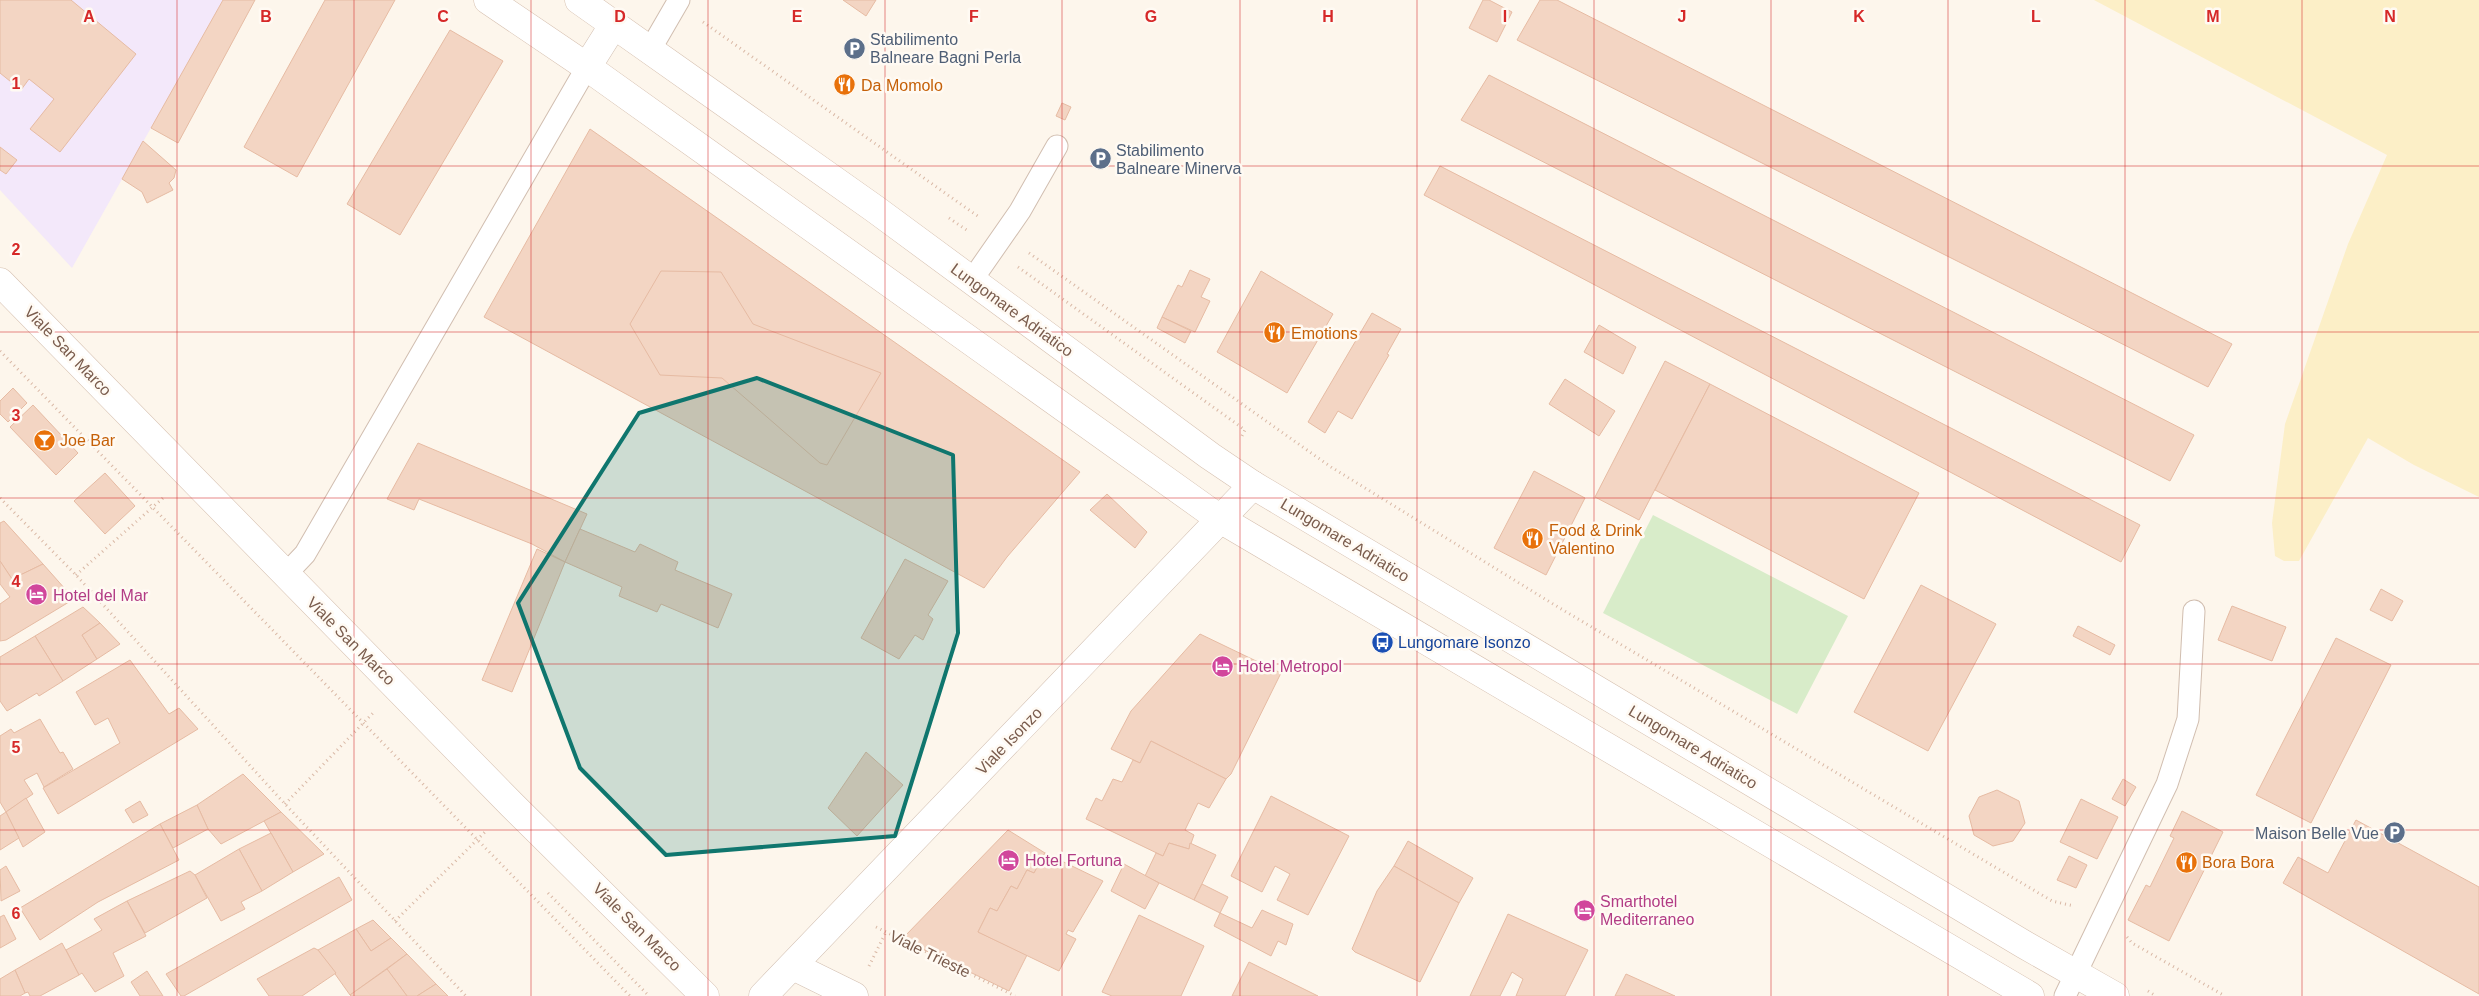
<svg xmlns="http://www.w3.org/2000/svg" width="2479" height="996" viewBox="0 0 2479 996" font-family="Helvetica,sans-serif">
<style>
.education{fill:#f3e8fa}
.green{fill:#d8ecc9}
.sand{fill:#fcefc7}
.building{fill:#f3d5c3;stroke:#e6bba3}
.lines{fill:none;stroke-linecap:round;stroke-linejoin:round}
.lane-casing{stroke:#d1beb0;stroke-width:23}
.street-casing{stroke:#d1beb0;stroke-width:29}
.secondary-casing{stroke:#d6c0b0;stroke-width:29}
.path{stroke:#d9b8a5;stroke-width:3;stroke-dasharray:1 4;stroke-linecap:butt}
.lane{stroke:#fff;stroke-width:21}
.street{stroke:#fff;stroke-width:28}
.secondary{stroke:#fff;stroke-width:28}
.marked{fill:#0f766e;fill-opacity:0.2;stroke:#0f766e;stroke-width:4;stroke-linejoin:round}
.grid{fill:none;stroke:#d62828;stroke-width:1;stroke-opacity:0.55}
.labels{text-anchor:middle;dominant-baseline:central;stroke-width:5;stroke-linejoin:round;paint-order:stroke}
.service-label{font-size:16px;fill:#4e5e75;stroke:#fffaf3;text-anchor:start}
.food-label{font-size:16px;fill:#c56008;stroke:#fffaf3;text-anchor:start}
.street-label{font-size:16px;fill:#7a5c4d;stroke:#fffaf3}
.hotel-label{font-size:16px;fill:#b23c85;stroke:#fffaf3;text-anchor:start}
.transit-label{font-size:16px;fill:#164399;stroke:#fffaf3;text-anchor:start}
.grid-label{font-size:16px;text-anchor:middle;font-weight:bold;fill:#d62828;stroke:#fffaf3;stroke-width:5;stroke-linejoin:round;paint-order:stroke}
</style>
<rect width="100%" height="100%" fill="#fdf6ec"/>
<path class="education" d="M0,0H223L72,268L0,190Z"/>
<path class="green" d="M1653,515L1848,616L1797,714L1603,613Z"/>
<path class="sand" d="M2094,0H2479V497L2414,465L2368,438L2299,561H2284L2275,556L2272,523L2285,424L2348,244L2387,155Z"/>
<g class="building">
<path d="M0,0H71L136,54L60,152L30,129L54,99L29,79L21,90L0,73Z"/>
<path d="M223,0H255L178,143L151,128Z"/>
<path d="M325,0H395L297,177L244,147Z"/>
<path d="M843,0H876L866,16Z"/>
<path d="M1483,0H1489L1512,12L1497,42L1469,28Z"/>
<path d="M1540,0H1557L2232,344L2208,387L1517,40Z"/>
<path d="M450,30L503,61L400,235L347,204Z"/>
<path d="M1489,75L2194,435L2170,481L1461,120Z"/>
<path d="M1062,103L1071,107L1065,120L1056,116Z"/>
<path d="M590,129L1080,472L1007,557L984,588L484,317Z"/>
<path d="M143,141L176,170L174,178L169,183L173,190L147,203L142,192L122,179Z"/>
<path d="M0,147L17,160L6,174L0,170Z"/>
<path d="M1440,166L2140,525L2121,562L1424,195Z"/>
<path d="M1190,270L1210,279L1201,297L1210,301L1195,332L1162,317L1178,285L1182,287Z"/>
<path d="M661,271L721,272L753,324L881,373L827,465L820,463L722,378L660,375L630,324Z"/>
<path d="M1261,271L1333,314L1287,393L1217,352Z"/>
<path d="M1372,313L1401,329L1387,354L1389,355L1352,419L1338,411L1325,433L1308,422Z"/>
<path d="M1162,317L1191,331L1185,343L1157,328Z"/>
<path d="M1599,325L1636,347L1623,374L1584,352Z"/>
<path d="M1665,361L1710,384L1639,520L1595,497Z"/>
<path d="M1565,379L1615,411L1599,436L1549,404Z"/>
<path d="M1710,384L1919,493L1864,599L1655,490Z"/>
<path d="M13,388L27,403L8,422L0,414V401Z"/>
<path d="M33,405L78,453L56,475L10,427Z"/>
<path d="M418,443L587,514L565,562L532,544L419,499L414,510L387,499Z"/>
<path d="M1534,471L1585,498L1546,575L1494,548Z"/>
<path d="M105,473L135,506L105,534L74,501Z"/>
<path d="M1107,494L1147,532L1135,548L1090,510Z"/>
<path d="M4,521L43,564L12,579L0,561V523Z"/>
<path d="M580,529L635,552L640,544L678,562L675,570L732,594L718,628L661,604L657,612L619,596L622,587L565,562Z"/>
<path d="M537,549L565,562L512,692L482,680Z"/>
<path d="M905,559L948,581L928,615L933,619L923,640L915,635L899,659L861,638Z"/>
<path d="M0,561L12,579L43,564L74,599L6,640L0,641V604L10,597L0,584Z"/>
<path d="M1921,585L1996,624L1928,751L1854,712Z"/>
<path d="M2381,589L2403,601L2392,621L2370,610Z"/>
<path d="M2232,606L2286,627L2272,661L2218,640Z"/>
<path d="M83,607L100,623L82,635L97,659L63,681L35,636Z"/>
<path d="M100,623L120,644L97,659L82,635Z"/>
<path d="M2078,626L2115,645L2110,655L2073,636Z"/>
<path d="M1200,634L1281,673L1231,774L1226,779L1151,741L1140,763L1111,749L1131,711Z"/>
<path d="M35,636L63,681L39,696L37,693L7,711L0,701V657Z"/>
<path d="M2336,638L2391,665L2311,823L2256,795Z"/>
<path d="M130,660L169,714L179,708L198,729L58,814L43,788L120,743L108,718L95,725L76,692Z"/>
<path d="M40,719L60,753L63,752L73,769L44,787L37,773L24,780L33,794L6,812L0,802V736L11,729L14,733Z"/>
<path d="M1151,741L1226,779L1209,808L1198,803L1185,830L1194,835L1189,849L1169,843L1163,856L1086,819L1096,798L1102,801L1113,779L1122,782L1133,760L1140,763Z"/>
<path d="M866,752L903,785L857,836L828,808Z"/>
<path d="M243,774L281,812L221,844L208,829L197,805Z"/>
<path d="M2123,779L2136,787L2125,806L2112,799Z"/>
<path d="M1997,790L2019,801L2025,823L2013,841L1993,846L1974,835L1969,816L1979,797Z"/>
<path d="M1271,796L1349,836L1308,915L1277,900L1290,874L1275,866L1262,892L1231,876Z"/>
<path d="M26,798L45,832L23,847L6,812Z"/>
<path d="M2081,799L2118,817L2097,859L2060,842Z"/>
<path d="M140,801L148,815L133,823L125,810Z"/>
<path d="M197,805L208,829L173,848L160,824Z"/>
<path d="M2182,811L2223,832L2169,941L2128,920L2146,885L2150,887L2174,838L2170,836Z"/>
<path d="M6,812L19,838L0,850V816Z"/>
<path d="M281,812L324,854L293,872L264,821Z"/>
<path d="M2356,820L2479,887V994L2283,883L2298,857L2328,873Z"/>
<path d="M160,824L179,860L98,902L40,940L20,908Z"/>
<path d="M1008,830L1045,853L1034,873L1027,870L1017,889L1011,886L997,911L990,908L978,932L1027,955L1009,991L906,941L905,936Z"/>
<path d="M271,833L293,872L262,891L239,849Z"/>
<path d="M1408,841L1473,878L1459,903L1394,866Z"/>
<path d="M1169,843L1189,849L1190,843L1216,855L1194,900L1145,876L1156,853L1163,856Z"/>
<path d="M239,849L262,891L241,902L245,909L221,921L195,875Z"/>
<path d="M1045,853L1103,881L1073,932L1068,930L1066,934L1076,939L1059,971L978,932L990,908L997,911L1011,886L1017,889L1027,870L1034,873Z"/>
<path d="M2069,856L2087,865L2076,888L2057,880Z"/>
<path d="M1124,864L1159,883L1145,909L1111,891Z"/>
<path d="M6,866L20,891L1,901L0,870Z"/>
<path d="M1394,866L1459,903L1420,982L1355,952L1352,949L1377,891Z"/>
<path d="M190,871L195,875L207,898L145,933L127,901Z"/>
<path d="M339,877L352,900L184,996H181L166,974Z"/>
<path d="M1202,884L1228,897L1220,913L1194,900Z"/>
<path d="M127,901L146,936L113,953L124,976L95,992L82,973L79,975L66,950L102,930L94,919Z"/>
<path d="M1262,910L1293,924L1286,945L1278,941L1271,956L1214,926L1220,913L1252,928Z"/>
<path d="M1508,914L1588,950L1565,996H1516L1523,979L1512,972L1500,996H1470Z"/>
<path d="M4,915L16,939L0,948V917Z"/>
<path d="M1139,915L1204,946L1181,996H1112L1102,992Z"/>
<path d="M373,920L391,938L371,951L356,929Z"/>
<path d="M356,929L371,951L391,938L407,954L350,995L318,950Z"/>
<path d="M62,943L79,975L40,996H30L28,992L25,993L15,970Z"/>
<path d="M314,948L318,950L336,973L302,996H269L257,979Z"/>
<path d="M407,954L436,984L417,996H407L387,969Z"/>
<path d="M1249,962L1318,996H1232Z"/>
<path d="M387,969L407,996H351L350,995Z"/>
<path d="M15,970L25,993L20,996H0V979Z"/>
<path d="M147,971L163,996H140L131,982Z"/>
<path d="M1626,974L1675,996H1615Z"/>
<path d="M436,984L448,996H417Z"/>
</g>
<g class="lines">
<defs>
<g id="lane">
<path d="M650,50L679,0"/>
<path d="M972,280L1020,211L1057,146"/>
<path d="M286,574L305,554L587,67"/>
<path d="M2065,996L2167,784L2188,719L2194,611"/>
</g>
<g id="street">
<path d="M587,67L614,24"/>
<path d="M793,966L854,996"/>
<path d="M763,996L1253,485"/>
</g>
<g id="secondary">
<path d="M488,0L587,67L1220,519L2030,996"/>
<path d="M579,0L875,209L1210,456L1253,485L2025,945L2115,996"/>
<path d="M0,282L512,805L705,996"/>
</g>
</defs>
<use href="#lane" class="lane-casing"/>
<use href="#street" class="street-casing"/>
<use href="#secondary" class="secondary-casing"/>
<g class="path">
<path d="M703,22L979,217"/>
<path d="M949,218L968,231"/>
<path d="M1029,253L1331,467L1558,607L2052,901L2074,906"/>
<path d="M1018,267L1234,422L1245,430L1242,436"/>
<path d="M0,351L630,996"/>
<path d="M0,498L76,575L285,804L466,996"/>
<path d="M76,575L163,498"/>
<path d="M285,804L373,713"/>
<path d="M548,893L649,996"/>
<path d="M395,921L487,830"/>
<path d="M876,927L1015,996"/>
<path d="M2127,937L2132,943L2225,996"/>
<path d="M869,966L886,932"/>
<path d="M2148,991L2156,996"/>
</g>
<use href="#lane" class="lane"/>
<use href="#street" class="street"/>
<use href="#secondary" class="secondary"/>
</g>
<path class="marked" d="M757,378L953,455L958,633L895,836L666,855L580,768L518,603L639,413Z"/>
<path class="grid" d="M177,0V996M354,0V996M531,0V996M708,0V996M885,0V996M1062,0V996M1240,0V996M1417,0V996M1594,0V996M1771,0V996M1948,0V996M2125,0V996M2302,0V996M0,166H2479M0,332H2479M0,498H2479M0,664H2479M0,830H2479"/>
<defs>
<symbol id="parking-disc" viewBox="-11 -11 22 22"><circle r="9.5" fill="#5c6f8a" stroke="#fffaf3"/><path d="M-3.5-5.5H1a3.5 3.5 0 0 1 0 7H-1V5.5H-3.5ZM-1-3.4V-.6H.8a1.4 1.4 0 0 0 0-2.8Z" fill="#fff"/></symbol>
<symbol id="restaurant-disc" viewBox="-11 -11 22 22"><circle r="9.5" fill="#e8710a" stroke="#fffaf3"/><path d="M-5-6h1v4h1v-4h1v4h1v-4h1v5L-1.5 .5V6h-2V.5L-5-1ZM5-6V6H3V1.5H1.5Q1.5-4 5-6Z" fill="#fff"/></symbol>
<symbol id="bar-disc" viewBox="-11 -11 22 22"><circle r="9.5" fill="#e8710a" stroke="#fffaf3"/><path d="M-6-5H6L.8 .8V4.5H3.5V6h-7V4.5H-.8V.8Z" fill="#fff"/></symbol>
<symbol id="hotel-disc" viewBox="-11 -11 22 22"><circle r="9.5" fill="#d1479c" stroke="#fffaf3"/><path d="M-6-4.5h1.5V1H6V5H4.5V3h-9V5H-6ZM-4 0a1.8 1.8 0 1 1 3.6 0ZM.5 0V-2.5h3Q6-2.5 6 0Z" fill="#fff"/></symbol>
<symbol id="bus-disc" viewBox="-11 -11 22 22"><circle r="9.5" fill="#1a4fb4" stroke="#fffaf3"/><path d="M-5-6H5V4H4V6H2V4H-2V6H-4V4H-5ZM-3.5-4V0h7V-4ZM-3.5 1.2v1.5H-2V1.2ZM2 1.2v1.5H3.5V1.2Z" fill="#fff"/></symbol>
</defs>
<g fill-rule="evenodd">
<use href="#parking-disc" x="842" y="36" width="25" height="25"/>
<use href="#restaurant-disc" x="832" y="72" width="25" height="25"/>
<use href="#parking-disc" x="1088" y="146" width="25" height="25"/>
<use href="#restaurant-disc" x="1262" y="320" width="25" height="25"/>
<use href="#bar-disc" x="32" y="428" width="25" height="25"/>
<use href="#restaurant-disc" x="1520" y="526" width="25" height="25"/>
<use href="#hotel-disc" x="24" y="582" width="25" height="25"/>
<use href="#bus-disc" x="1370" y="630" width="25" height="25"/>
<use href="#hotel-disc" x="1210" y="654" width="25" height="25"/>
<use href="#parking-disc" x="2382" y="820" width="25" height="25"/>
<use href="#hotel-disc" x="996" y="848" width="25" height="25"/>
<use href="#restaurant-disc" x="2174" y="850" width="25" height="25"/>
<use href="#hotel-disc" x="1572" y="898" width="25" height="25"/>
</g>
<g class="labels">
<g class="service-label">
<text x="870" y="39">Stabilimento<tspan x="870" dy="18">Balneare Bagni Perla</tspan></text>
<text x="1116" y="150">Stabilimento<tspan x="1116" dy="18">Balneare Minerva</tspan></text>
<text x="2379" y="833" text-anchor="end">Maison Belle Vue</text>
</g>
<g class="food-label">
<text x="861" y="85">Da Momolo</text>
<text x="1291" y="333">Emotions</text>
<text x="60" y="440">Joe Bar</text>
<text x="1549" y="530">Food &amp; Drink<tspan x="1549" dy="18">Valentino</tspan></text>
<text x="2202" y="862">Bora Bora</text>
</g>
<g class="street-label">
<text transform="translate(1012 310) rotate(36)">Lungomare Adriatico</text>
<text transform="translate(68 351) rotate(46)">Viale San Marco</text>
<text transform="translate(1345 540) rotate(31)">Lungomare Adriatico</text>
<text transform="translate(351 641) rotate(45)">Viale San Marco</text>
<text transform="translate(1009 741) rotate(-46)">Viale Isonzo</text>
<text transform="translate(1693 747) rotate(31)">Lungomare Adriatico</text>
<text transform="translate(637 927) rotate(45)">Viale San Marco</text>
<text transform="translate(930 954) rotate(26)">Viale Trieste</text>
</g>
<g class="hotel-label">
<text x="53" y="595">Hotel del Mar</text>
<text x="1238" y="666">Hotel Metropol</text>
<text x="1025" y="860">Hotel Fortuna</text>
<text x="1600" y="901">Smarthotel<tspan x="1600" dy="18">Mediterraneo</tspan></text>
</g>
<g class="transit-label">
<text x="1398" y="642">Lungomare Isonzo</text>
</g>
</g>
<g class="grid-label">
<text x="89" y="22">A</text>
<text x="266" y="22">B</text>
<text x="443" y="22">C</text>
<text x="620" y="22">D</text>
<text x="797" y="22">E</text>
<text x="974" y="22">F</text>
<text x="1151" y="22">G</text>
<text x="1328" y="22">H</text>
<text x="1505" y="22">I</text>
<text x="1682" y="22">J</text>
<text x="1859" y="22">K</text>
<text x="2036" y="22">L</text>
<text x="2213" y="22">M</text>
<text x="2390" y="22">N</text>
<text x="16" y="89">1</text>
<text x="16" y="255">2</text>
<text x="16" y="421">3</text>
<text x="16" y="587">4</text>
<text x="16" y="753">5</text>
<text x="16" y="919">6</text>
</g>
</svg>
